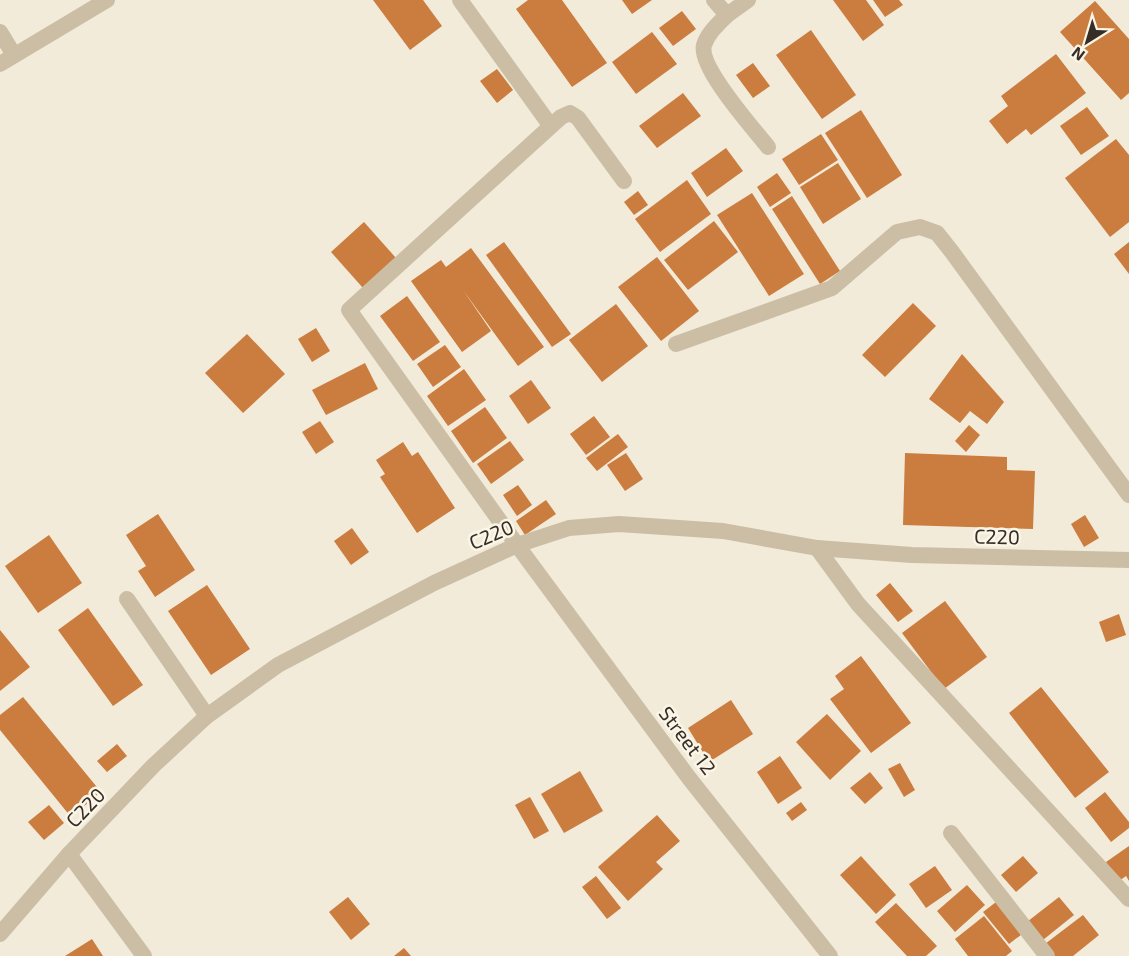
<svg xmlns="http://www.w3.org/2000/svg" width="1129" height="956" viewBox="0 0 1129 956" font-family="'Exo 2',sans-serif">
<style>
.building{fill:#cb7c3f}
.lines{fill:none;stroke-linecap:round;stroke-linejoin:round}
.service{stroke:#cbbea5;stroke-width:16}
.minor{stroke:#cbbea5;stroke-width:16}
.labels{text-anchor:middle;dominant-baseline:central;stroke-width:5;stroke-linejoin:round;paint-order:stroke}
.street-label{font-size:20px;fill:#362e26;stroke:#faf5e6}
</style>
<rect width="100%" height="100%" fill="#f2ebd9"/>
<g class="building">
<path d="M373,0H423L442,26L410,50Z"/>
<path d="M528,0H562L607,63L572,87L516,9Z"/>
<path d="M622,0H652L632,14Z"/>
<path d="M833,0H866L884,25L863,41Z"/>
<path d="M873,0H899L903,5L885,17Z"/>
<path d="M1095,1L1129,39V93L1121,100L1060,32Z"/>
<path d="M682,11L696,29L673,46L659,28Z"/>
<path d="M811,30L856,95L822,119L776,55Z"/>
<path d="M652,32L677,64L636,94L612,62Z"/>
<path d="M1056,54L1086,93L1031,135L1026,129L1007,144L989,121L1008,106L1001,96Z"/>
<path d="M753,63L770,86L753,98L736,75Z"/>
<path d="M497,69L513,90L497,103L480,81Z"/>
<path d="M683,93L701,116L657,148L639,126Z"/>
<path d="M1087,107L1109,136L1081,155L1060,126Z"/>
<path d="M861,110L902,175L867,198L825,133Z"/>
<path d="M821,134L838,160L799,185L782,159Z"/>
<path d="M1116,139L1129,155V222L1110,237L1065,178Z"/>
<path d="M726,148L743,171L707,197L691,173Z"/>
<path d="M838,163L861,199L823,224L800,187Z"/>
<path d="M777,173L791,193L770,207L757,187Z"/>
<path d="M687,180L711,214L660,252L635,219Z"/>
<path d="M638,191L648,205L634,215L624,202Z"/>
<path d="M752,193L804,274L769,296L717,215Z"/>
<path d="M792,196L840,271L820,284L772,209Z"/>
<path d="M714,221L738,252L688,290L664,260Z"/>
<path d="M364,222L396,258L363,288L331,252Z"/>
<path d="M504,242L571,334L552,347L486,255Z"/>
<path d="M1129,242V274L1114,254Z"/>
<path d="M471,248L544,347L518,366L463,290L491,331L462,352L411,281L441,260L446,267Z"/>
<path d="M657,257L699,311L661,341L618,287Z"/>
<path d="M407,296L440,342L413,361L380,316Z"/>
<path d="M913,303L936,326L885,377L862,355Z"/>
<path d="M616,304L648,346L602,382L569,340Z"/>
<path d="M316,328L330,351L312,362L298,339Z"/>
<path d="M247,334L285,374L243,413L205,373Z"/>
<path d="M445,345L461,367L433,387L417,364Z"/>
<path d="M962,354L1004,402L987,424L970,411L960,423L929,399Z"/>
<path d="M365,363L378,389L326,415L312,390Z"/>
<path d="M464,369L486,400L448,426L427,396Z"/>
<path d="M531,380L551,408L528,424L509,396Z"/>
<path d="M485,407L507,438L473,463L451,431Z"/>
<path d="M594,416L610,437L586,455L570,434Z"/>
<path d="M320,421L334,442L316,454L302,432Z"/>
<path d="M969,425L980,435L966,452L955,441Z"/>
<path d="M618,434L628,447L597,471L586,458Z"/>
<path d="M510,441L524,460L491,484L477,464Z"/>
<path d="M403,442L412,456L418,452L455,508L417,533L380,477L385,474L376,460Z"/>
<path d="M626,453L643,479L625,491L607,465Z"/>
<path d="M905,453L1007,457V470L1035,471L1033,529L903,525Z"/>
<path d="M518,485L532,505L517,516L503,495Z"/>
<path d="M546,500L556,514L525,535L516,521Z"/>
<path d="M158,514L195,570L155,597L138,571L146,566L126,535Z"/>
<path d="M1085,515L1099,538L1084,547L1071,524Z"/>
<path d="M352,528L369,552L351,565L334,541Z"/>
<path d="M49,535L82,583L38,613L5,566Z"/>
<path d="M890,583L913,611L898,622L876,595Z"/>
<path d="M207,585L250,649L211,675L168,611Z"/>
<path d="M945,601L987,657L944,689L902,633Z"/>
<path d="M88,608L143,685L113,706L58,630Z"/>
<path d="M1119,614L1126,635L1106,642L1099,622Z"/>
<path d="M0,630L30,667L0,691Z"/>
<path d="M861,656L911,723L871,753L830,699L844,689L835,676Z"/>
<path d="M1041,687L1109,772L1075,798L1009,713Z"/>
<path d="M23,697L101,792L71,817L0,730V715Z"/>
<path d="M731,700L753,734L709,762L688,728Z"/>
<path d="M827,714L861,751L830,780L796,742Z"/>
<path d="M117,744L127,756L107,772L97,761Z"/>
<path d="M780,756L802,788L778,804L757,772Z"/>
<path d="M900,763L915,790L904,797L888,769Z"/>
<path d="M580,771L603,811L564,833L541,794Z"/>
<path d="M870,772L883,788L865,804L850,788Z"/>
<path d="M1105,792L1129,822V828L1111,842L1085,808Z"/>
<path d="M530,797L549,831L534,839L515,805Z"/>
<path d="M801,802L807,810L792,821L786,813Z"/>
<path d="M49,805L64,823L44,840L28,822Z"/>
<path d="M657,815L680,841L656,862L663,869L628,901L598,867Z"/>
<path d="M1129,846V881L1126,876L1119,881L1106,862Z"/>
<path d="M861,856L896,895L876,914L840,875Z"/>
<path d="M1023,856L1038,873L1016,892L1001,875Z"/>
<path d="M935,866L952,890L926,908L909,884Z"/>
<path d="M596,876L621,908L607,919L582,887Z"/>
<path d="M967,885L985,905L955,932L937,911Z"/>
<path d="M348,897L370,924L351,940L329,912Z"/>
<path d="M1059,897L1074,915L1038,944L1023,925Z"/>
<path d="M1000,899L1026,931L1009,944L983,912Z"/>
<path d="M896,903L937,946L926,956H907L875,922Z"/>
<path d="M1083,915L1099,935L1073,956H1048L1041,947Z"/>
<path d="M984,916L1012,951L1006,956H968L955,939Z"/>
<path d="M92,939L103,956H65Z"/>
<path d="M404,948L411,956H394Z"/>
</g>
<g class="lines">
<g class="service">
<path d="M517,545L689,778L830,956"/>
<path d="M951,833L1047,956"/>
</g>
<g class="minor">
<path d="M460,0L550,125"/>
<path d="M714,0L727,15L748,0"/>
<path d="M727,15C718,24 708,33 704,45C698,67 753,128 768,147"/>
<path d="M0,32L14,55"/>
<path d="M0,64L107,0"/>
<path d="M676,344L832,288L897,232L920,227L937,233L952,252L1129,495"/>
<path d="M517,545L349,310L561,117L570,113L578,118L624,181"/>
<path d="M817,548L858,604L1129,899"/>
<path d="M127,599L207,716"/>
<path d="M69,854L144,956"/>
<path d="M0,934L69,854L154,765L207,716L278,665L434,583L517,545L569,528L619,524L723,531L817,548L912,555L1129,560"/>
</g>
</g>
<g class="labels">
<g class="street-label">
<text transform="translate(491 534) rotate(-23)">C220</text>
<text transform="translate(997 536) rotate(1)">C220</text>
<text transform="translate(688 740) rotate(53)">Street 12</text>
<text transform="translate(85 807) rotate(-46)">C220</text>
</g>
</g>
<g transform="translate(1087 42) rotate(217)" stroke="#faf5e6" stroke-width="4.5" paint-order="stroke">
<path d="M0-4.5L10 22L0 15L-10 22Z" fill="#362e26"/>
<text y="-9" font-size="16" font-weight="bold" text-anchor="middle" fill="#362e26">N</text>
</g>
</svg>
